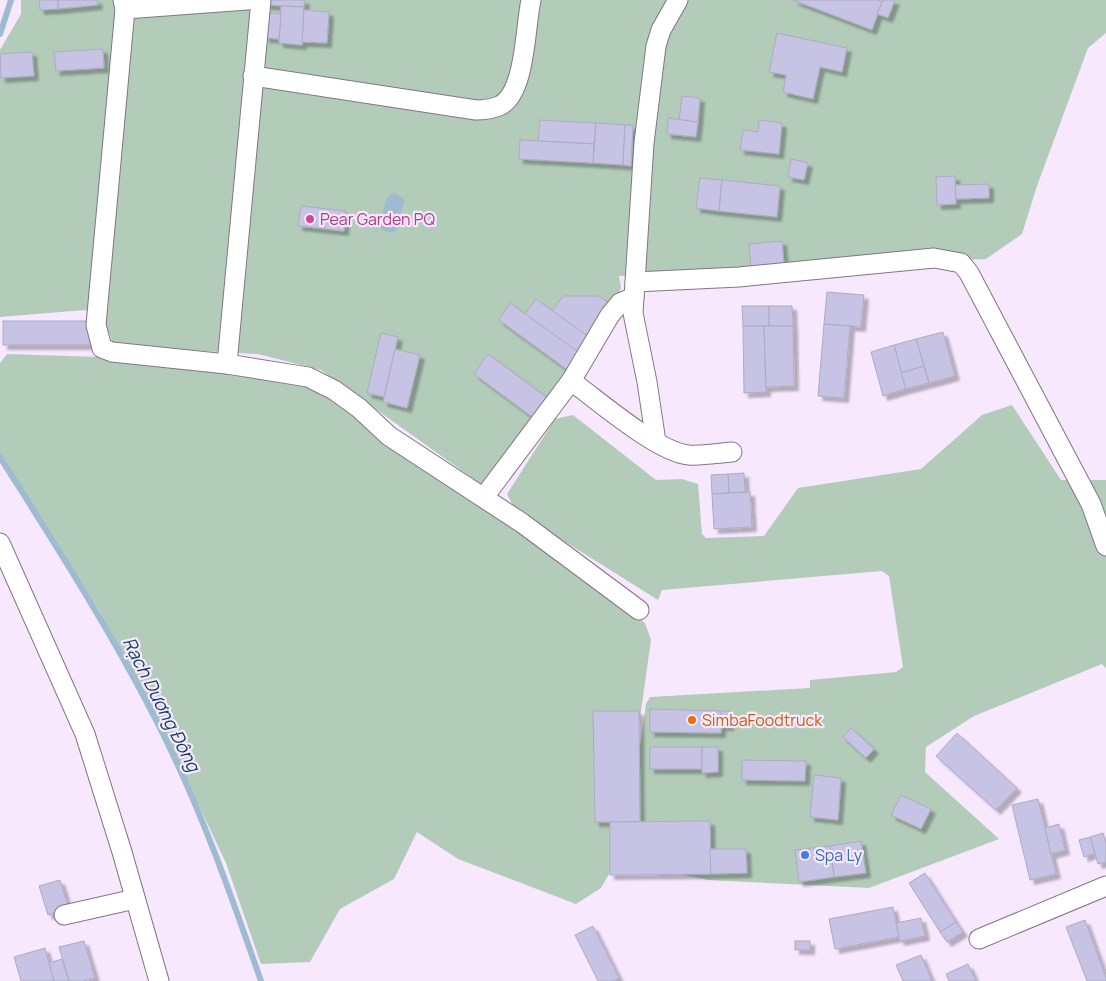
<svg xmlns="http://www.w3.org/2000/svg" width="1106" height="981" viewBox="0 0 1106 981" font-family="Manrope,sans-serif">
<style>
.green{fill:#b2ccb9}
.water{fill:#9fbbd2}
.lines{fill:none;stroke-linecap:round;stroke-linejoin:round}
.stream{stroke:#9fbbd2;stroke-width:6}
.building{fill:#c6c3e4;stroke:#adabc2;filter:url(#shadow)}
.street-casing{stroke:#837588;stroke-width:21}
.street{stroke:#fff;stroke-width:19}
.hotel-dot{fill:#d1479c;stroke:#f7e8fd;stroke-width:2}
.food-dot{fill:#e8710a;stroke:#f7e8fd;stroke-width:2}
.shop-dot{fill:#3f7fe0;stroke:#f7e8fd;stroke-width:2}
.labels{text-anchor:middle;dominant-baseline:central;stroke-width:4.5;stroke-linejoin:round;paint-order:stroke}
.hotel-label{font-size:16px;fill:#b23c85;stroke:#f7e8fd;text-anchor:start}
.food-label{font-size:16px;fill:#c56008;stroke:#f7e8fd;text-anchor:start}
.shop-label{font-size:16px;fill:#366cbe;stroke:#f7e8fd;text-anchor:start}
.water-label{font-size:18px;font-style:italic;fill:#0c3c5d;stroke:#f7e8fd}
</style>
<defs>
<filter id="shadow"><feDropShadow dx="4.5" dy="4.5" stdDeviation="1" flood-color="#0004"/></filter>
</defs>
<rect width="100%" height="100%" fill="#f7e8fd"/>
<g class="green">
<path d="M21,0H1106V33L1088,48L1037,186L1022,234L986,259L619,276L621,288L608,314L553,402L482,485L321,370L258,354L114,346L105,323L85,310L0,317V50L21,14Z"/>
<path d="M7,354L131,358L307,384L356,413L645,623L651,640L621,853L601,888L576,904L458,859L417,832L394,879L340,909L310,962L261,964L226,863L161,726L97,607L0,454V363Z"/>
<path d="M1012,405L1061,480H1106V668L1102,664L974,716L926,747L925,772L999,839L869,888L708,880L630,864L625,853L646,704L650,697L810,688V680L896,672L903,667L889,576L882,571L662,590L658,600L516,511L507,494L555,419L573,415L656,480L682,479L698,484L702,534L706,538L764,536L798,488L921,469L982,415Z"/>
</g>
<path class="water" d="M395,193L403,198L404,202L396,231L392,233L381,229L380,225L386,200L391,194Z"/>
<g class="lines">
<g class="stream">
<path d="M0,34L11,0"/>
<path d="M0,457C56,546 113,634 160,728C201,809 231,895 261,981"/>
</g>
</g>
<g class="building">
<path d="M39,0H58V9L40,10Z"/>
<path d="M58,0H97L98,5L58,9Z"/>
<path d="M267,0H305L304,7L266,5Z"/>
<path d="M793,0H877L882,2L872,30Z"/>
<path d="M883,0H895L888,18L877,14Z"/>
<path d="M281,6L304,7L302,45L279,43Z"/>
<path d="M304,10L329,12L327,43L302,42Z"/>
<path d="M266,13L281,14L279,39L265,38Z"/>
<path d="M777,33L847,48L842,72L820,67L813,99L783,92L786,75L769,72Z"/>
<path d="M103,49L104,68L56,71L54,52Z"/>
<path d="M32,52L34,76L1,78L0,54Z"/>
<path d="M682,96L700,98L698,122L679,120Z"/>
<path d="M668,118L698,122L696,137L667,134Z"/>
<path d="M540,120L596,123L594,144L538,141Z"/>
<path d="M759,120L782,123L779,154L740,150L743,130L758,132Z"/>
<path d="M596,123L625,125L623,165L593,163Z"/>
<path d="M625,125H633L631,166L623,165Z"/>
<path d="M520,140L594,144L593,163L519,159Z"/>
<path d="M791,159L808,163L804,180L788,177Z"/>
<path d="M955,176L956,204L937,205L936,177Z"/>
<path d="M700,178L722,180L719,211L696,208Z"/>
<path d="M722,180L780,186L777,217L719,211Z"/>
<path d="M989,184V198L956,199L955,185Z"/>
<path d="M301,206L346,211L344,231L298,226Z"/>
<path d="M782,241L784,265L751,268L749,244Z"/>
<path d="M827,292L864,295L861,327L824,324Z"/>
<path d="M563,296H599L612,305L589,337L552,311Z"/>
<path d="M536,299L589,337L578,352L525,314Z"/>
<path d="M510,303L581,354L569,371L499,320Z"/>
<path d="M742,306H769V326H743Z"/>
<path d="M769,306H792L793,326H769Z"/>
<rect x="3" y="321" width="87" height="24"/>
<path d="M824,324L850,326L844,398L818,396Z"/>
<path d="M743,326H764L766,392L744,393Z"/>
<path d="M764,326H793L794,386L766,387Z"/>
<path d="M943,332L955,376L929,383L916,339Z"/>
<path d="M381,333L398,337L384,397L367,393Z"/>
<path d="M916,339L924,366L901,373L894,345Z"/>
<path d="M894,345L906,389L883,396L871,352Z"/>
<path d="M395,349L420,355L407,408L383,402Z"/>
<path d="M488,354L549,399L535,419L474,374Z"/>
<path d="M924,366L929,383L906,389L901,373Z"/>
<path d="M744,473L745,492L729,493L728,474Z"/>
<path d="M728,474L729,493L712,494L711,475Z"/>
<path d="M750,492L752,527L714,529L712,494Z"/>
<path d="M650,709L721,711V733L650,732Z"/>
<path d="M593,711H639L640,822H595Z"/>
<path d="M721,711H730L729,726H721Z"/>
<path d="M851,728L874,749L866,758L843,737Z"/>
<path d="M957,733L1017,788L996,810L936,756Z"/>
<rect x="650" y="747" width="52" height="22"/>
<path d="M702,747H718V772L702,773Z"/>
<path d="M742,760L806,761L805,781L742,780Z"/>
<path d="M814,775L841,778L838,820L810,817Z"/>
<path d="M901,795L931,809L921,829L891,815Z"/>
<path d="M1038,799L1056,874L1030,880L1012,805Z"/>
<path d="M710,821L711,874L610,875V822Z"/>
<path d="M1059,824L1065,850L1051,854L1045,828Z"/>
<path d="M1103,833L1106,843V862L1098,864L1090,837Z"/>
<path d="M1090,837L1095,853L1084,857L1079,840Z"/>
<path d="M861,841L866,873L834,877L830,846Z"/>
<path d="M830,846L834,877L799,882L795,850Z"/>
<path d="M710,849H746L747,873L711,874Z"/>
<path d="M925,873L956,922L940,932L909,883Z"/>
<path d="M60,880L69,909L48,915L39,886Z"/>
<path d="M893,907L899,937L835,949L829,919Z"/>
<path d="M921,918L925,936L900,941L896,923Z"/>
<path d="M1085,920L1106,978V981H1087L1066,927Z"/>
<path d="M956,922L963,932L947,942L940,932Z"/>
<path d="M593,926L619,978L613,981H598L575,935Z"/>
<path d="M84,941L95,978L83,981H69L59,947Z"/>
<rect x="795" y="941" width="15" height="9"/>
<path d="M45,948L54,981H21L14,957Z"/>
<path d="M921,955L932,981H903L896,965Z"/>
<path d="M62,959L69,981H54L49,963Z"/>
<path d="M968,964L976,981H949L946,974Z"/>
</g>
<g class="lines">
<defs>
<g id="street">
<path d="M123,0L125,9L96,325L102,348L112,352L227,364L308,377L334,390L359,408L389,436L522,523L639,610"/>
<path d="M125,9L247,0"/>
<path d="M253,76L476,110C483,110 491,109 499,106C526,94 525,26 531,0"/>
<path d="M635,282L739,277L934,258L961,263L969,273L1091,504L1106,546"/>
<path d="M227,364L261,0"/>
<path d="M571,381C599,401 657,452 689,455C703,456 718,453 732,452"/>
<path d="M656,442L647,382L633,313L644,143L656,46L661,30L678,0"/>
<path d="M484,497L571,381L610,315L620,303L634,297"/>
<path d="M0,543L85,734L122,852L159,981"/>
<path d="M64,915L135,899"/>
<path d="M979,939L1106,886"/>
</g>
</defs>
<use href="#street" class="street-casing"/>
<use href="#street" class="street"/>
</g>
<circle class="hotel-dot" cx="310" cy="219" r="5"/>
<circle class="food-dot" cx="692" cy="720" r="5"/>
<circle class="shop-dot" cx="805" cy="855" r="5"/>
<g class="labels">
<g class="hotel-label">
<text x="320" y="219">Pear Garden PQ</text>
</g>
<g class="food-label">
<text x="702" y="720">SimbaFoodtruck</text>
</g>
<g class="shop-label">
<text x="815" y="855">Spa Ly</text>
</g>
<g class="water-label">
<text transform="translate(162 704) rotate(63)">Rạch Dương Đông</text>
</g>
</g>
</svg>
